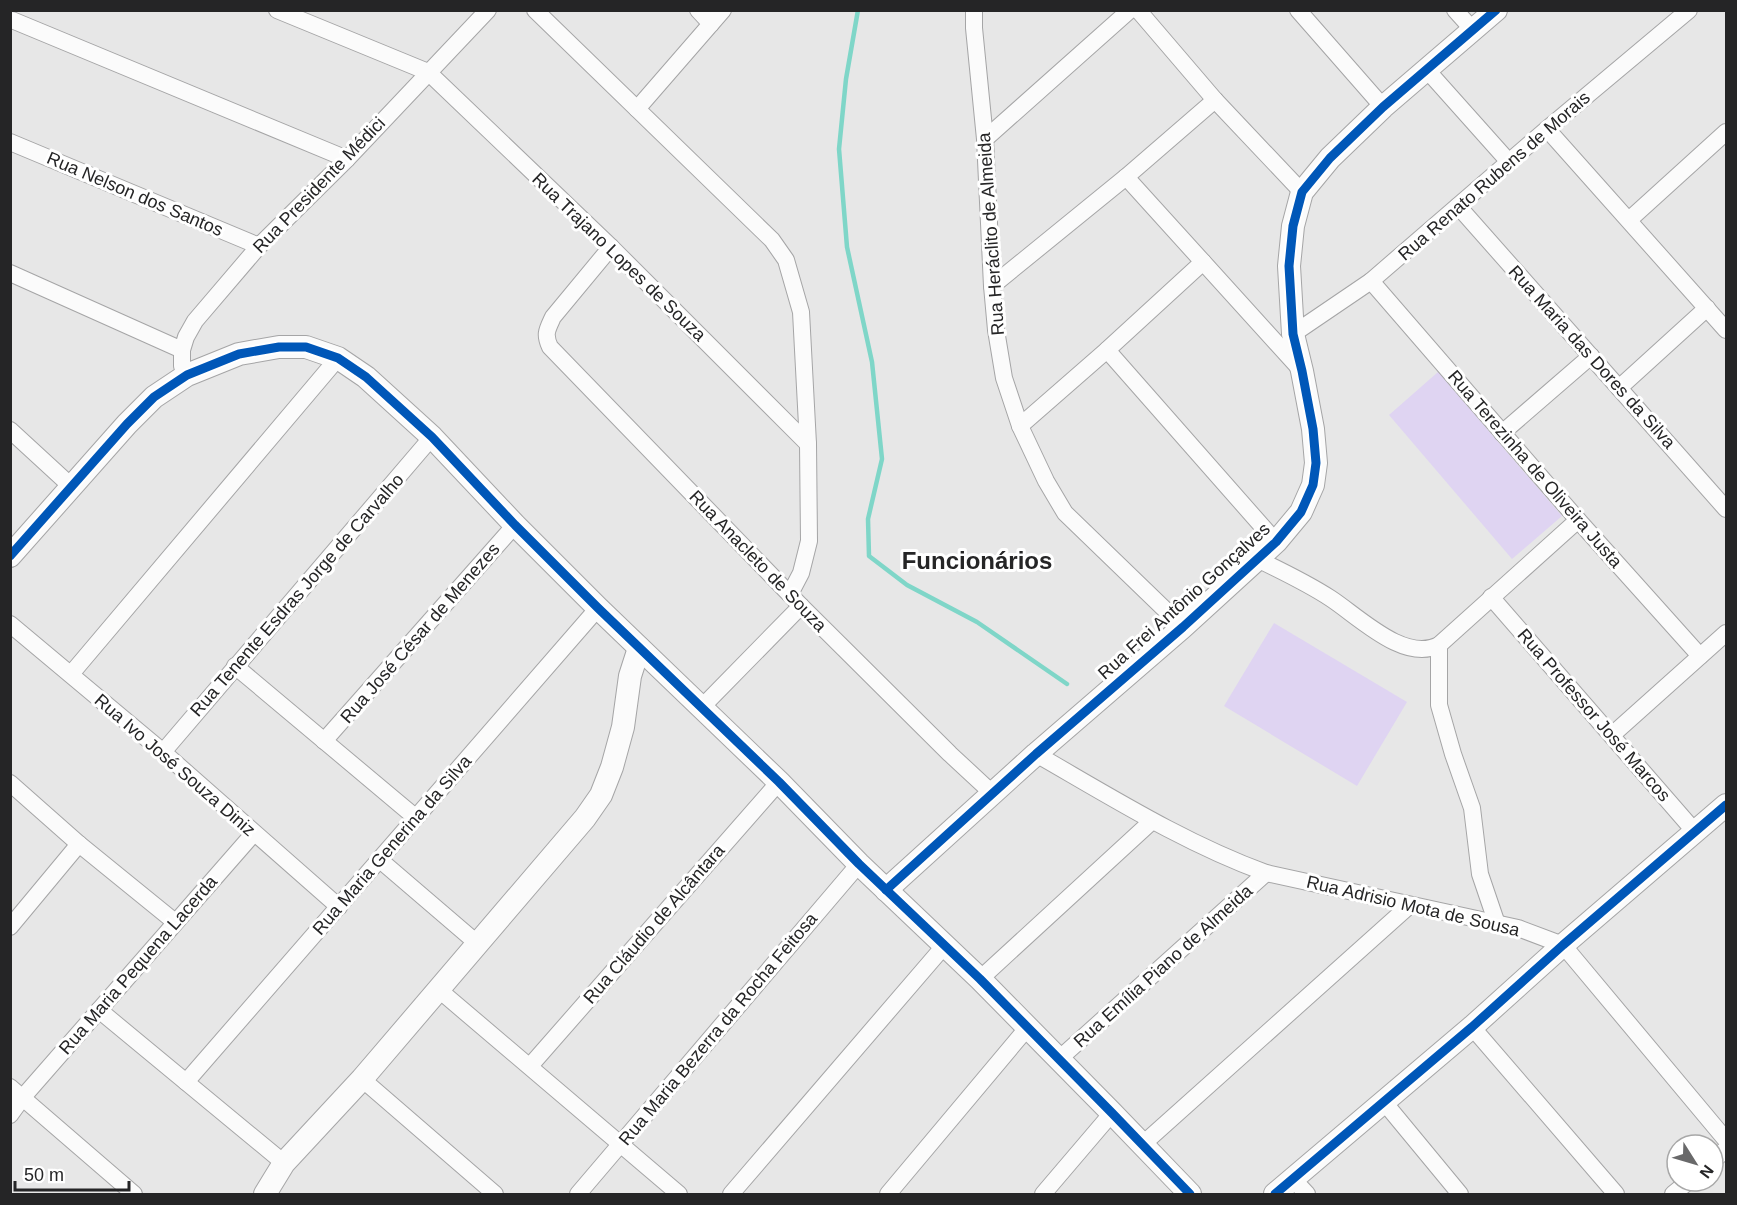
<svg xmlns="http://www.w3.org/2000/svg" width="1737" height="1205" viewBox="0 0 1737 1205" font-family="Helvetica,sans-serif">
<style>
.green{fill:#dfd4f2}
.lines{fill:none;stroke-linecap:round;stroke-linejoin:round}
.stream{stroke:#7fd6c8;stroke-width:4.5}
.street-casing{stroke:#a5a5a6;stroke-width:18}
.secondary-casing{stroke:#a5a5a6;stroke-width:24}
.street{stroke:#fbfbfb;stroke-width:16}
.secondary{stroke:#fbfbfb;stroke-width:22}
.cycleway-casing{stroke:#fff;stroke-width:13}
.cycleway{stroke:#0057b8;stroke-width:9}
.labels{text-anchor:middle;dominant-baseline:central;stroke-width:6;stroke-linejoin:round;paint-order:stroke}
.street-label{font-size:18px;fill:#252526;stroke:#fff}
.district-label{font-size:24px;font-weight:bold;fill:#252526;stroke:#fff}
</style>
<rect width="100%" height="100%" fill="#e7e7e7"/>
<g class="green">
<path d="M1438,372L1562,516L1512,559L1389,415Z"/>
<path d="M1274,623L1407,702L1357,786L1224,706Z"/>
</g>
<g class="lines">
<path class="stream" d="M858,10L846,79L839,149L847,247L872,362L882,459L868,519L869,556L907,585L977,622L1067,684"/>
<defs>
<g id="street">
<path d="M277,10L428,72L611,247L808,444"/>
<path d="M535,10L772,240L786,260L801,312L808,444L809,541L801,573L790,594"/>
<path d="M698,10L711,24"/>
<path d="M974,10V28L985,139L992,286L996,330L1004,378L1020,426L1046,481L1065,513L1183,627"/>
<path d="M1138,10L1215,100L1302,192"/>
<path d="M1298,10L1383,107"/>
<path d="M1455,10L1473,30"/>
<path d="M12,20L347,159"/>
<path d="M1426,69L1509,162"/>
<path d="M637,109L723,10"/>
<path d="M1547,129L1726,330"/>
<path d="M985,139L1130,10"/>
<path d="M10,142L259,246"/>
<path d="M1126,177L1300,369"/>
<path d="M1458,206L1726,509"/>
<path d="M1629,220L1726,132"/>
<path d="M611,247L553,317C547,330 544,334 550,347L801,606L950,754L992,793"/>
<path d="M10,273L182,350"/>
<path d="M1371,281L1578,520L1700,656"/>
<path d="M992,286L1126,177L1215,100"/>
<path d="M1293,334L1371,281L1547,129L1689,10"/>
<path d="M1107,350L1276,542"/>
<path d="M187,375L182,366V350L186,337L195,321L259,246L347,159L488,10"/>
<path d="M1619,388L1707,308"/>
<path d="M1020,426L1107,350L1203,262"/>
<path d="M10,430L72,487"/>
<path d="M1502,433L1591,356"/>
<path d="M1257,559C1282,571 1307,583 1330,598C1358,616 1404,663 1439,645L1578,520"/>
<path d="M1491,597L1696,833"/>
<path d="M10,624L163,752L339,907"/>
<path d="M1439,645V705L1453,754L1472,808L1480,874L1497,924"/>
<path d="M235,666L415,817"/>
<path d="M71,674L338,358"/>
<path d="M702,707L801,606"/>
<path d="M1612,735L1726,633"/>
<path d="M324,741L515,525"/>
<path d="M163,752L432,437"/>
<path d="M1036,754C1111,797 1184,843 1266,873L1518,928L1563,945L1726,1140"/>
<path d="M10,783L79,844L175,922"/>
<path d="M380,860L478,944"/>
<path d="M10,927L79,844"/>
<path d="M980,979L1152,821"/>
<path d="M438,989L679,1194"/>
<path d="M99,1010L284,1163"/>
<path d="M1472,1027L1616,1194"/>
<path d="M1059,1059L1266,873"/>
<path d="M530,1066L779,782"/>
<path d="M362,1079L495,1194"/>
<path d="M186,1082L598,608"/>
<path d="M10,1087L134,1194"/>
<path d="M1384,1102L1460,1194"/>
<path d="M10,1115L23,1097L254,833"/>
<path d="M1143,1144L1410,905"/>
<path d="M1713,1161L1726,1149"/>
<path d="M1293,1179L1307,1194"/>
<path d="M578,1194L859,864"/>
<path d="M731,1194L945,945"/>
<path d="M888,1194L1028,1027"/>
<path d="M1043,1194L1112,1113"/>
<path d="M1673,1194L1689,1181"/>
</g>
<g id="secondary">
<path d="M10,556L127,424L154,397L187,375L239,354L279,347H306L338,358L366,377L432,437L515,525L598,608L779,782L859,864L980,979L1112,1113L1190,1194"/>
<path d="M886,890L1036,754L1183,627L1276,542L1301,512L1313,485L1316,463L1313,429L1302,371L1293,334L1289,266L1293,226L1302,192L1330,158L1383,107L1496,10"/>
<path d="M265,1194L284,1163L362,1079L585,818L601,795L612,767L623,727L630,676L639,648"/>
<path d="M1275,1194L1472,1027L1563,945L1726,805"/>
</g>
</defs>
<use href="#street" class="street-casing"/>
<use href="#secondary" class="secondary-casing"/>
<use href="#street" class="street"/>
<use href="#secondary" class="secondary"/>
<defs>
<g id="cycleway">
<path d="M10,556L127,424L154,397L187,375L239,354L279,347H306L338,358L366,377L432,437L515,525L598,608L779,782L859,864L980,979L1112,1113L1190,1194"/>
<path d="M886,890L1036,754L1183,627L1276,542L1301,512L1313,485L1316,463L1313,429L1302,371L1293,334L1289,266L1293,226L1302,192L1330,158L1383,107L1496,10"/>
<path d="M1275,1194L1472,1027L1563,945L1726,805"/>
</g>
</defs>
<use href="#cycleway" class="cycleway-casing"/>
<use href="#cycleway" class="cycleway"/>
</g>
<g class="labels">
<g class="street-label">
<text transform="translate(1494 176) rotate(-41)">Rua Renato Rubens de Morais</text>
<text transform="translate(319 185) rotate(-46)">Rua Presidente Médici</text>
<text transform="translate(135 194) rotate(23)">Rua Nelson dos Santos</text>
<text transform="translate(991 234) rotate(-94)">Rua Heráclito de Almeida</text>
<text transform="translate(619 257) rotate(44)">Rua Trajano Lopes de Souza</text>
<text transform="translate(1592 357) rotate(48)">Rua Maria das Dores da Silva</text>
<text transform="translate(1535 469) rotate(49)">Rua Terezinha de Oliveira Justa</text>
<text transform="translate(758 561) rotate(46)">Rua Anacleto de Souza</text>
<text transform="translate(297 595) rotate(-49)">Rua Tenente Esdras Jorge de Carvalho</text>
<text transform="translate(1184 601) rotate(-42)">Rua Frei Antônio Gonçalves</text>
<text transform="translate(420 633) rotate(-49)">Rua José César de Menezes</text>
<text transform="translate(1594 715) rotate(49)">Rua Professor José Marcos</text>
<text transform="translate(175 765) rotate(41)">Rua Ivo José Souza Diniz</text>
<text transform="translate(392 845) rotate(-49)">Rua Maria Generina da Silva</text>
<text transform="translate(1413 906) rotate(13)">Rua Adrisio Mota de Sousa</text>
<text transform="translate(654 924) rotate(-49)">Rua Cláudio de Alcântara</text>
<text transform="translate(138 965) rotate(-49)">Rua Maria Pequena Lacerda</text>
<text transform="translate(1163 966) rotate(-42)">Rua Emília Piano de Almeida</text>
<text transform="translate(718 1029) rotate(-50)">Rua Maria Bezerra da Rocha Feitosa</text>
</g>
<g class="district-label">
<text x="977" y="560">Funcionários</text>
</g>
</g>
<rect width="1737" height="1205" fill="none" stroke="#252526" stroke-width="24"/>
<g transform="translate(1695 1163) rotate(127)"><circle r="28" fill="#ffffff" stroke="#a8a8a8" stroke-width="1.5"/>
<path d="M0-4.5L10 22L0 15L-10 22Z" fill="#69696a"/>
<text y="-9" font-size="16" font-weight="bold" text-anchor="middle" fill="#252526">N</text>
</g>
<path d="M15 1181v9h114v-9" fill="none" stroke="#252526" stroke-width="3"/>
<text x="24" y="1181" font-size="18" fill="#252526" stroke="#ffffff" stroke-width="4.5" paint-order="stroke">50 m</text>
</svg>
